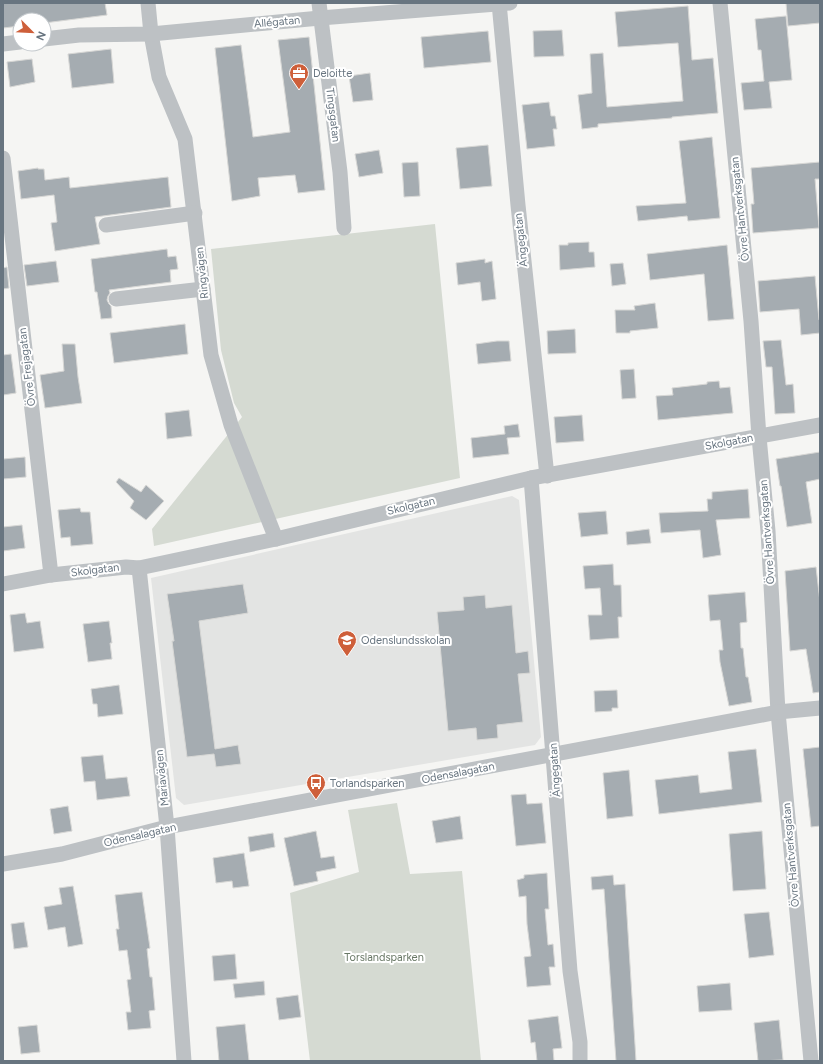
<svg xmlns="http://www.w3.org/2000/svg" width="823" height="1064" viewBox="0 0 823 1064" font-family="Figtree,sans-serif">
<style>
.built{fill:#e3e4e3}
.green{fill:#d5dad2}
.building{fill:#a5acb1;stroke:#d7d7d5}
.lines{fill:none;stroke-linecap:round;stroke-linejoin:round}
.street{stroke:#bdc1c4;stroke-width:15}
.labels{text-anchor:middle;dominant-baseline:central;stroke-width:4;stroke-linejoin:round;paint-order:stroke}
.street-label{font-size:11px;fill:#687580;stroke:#fff}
.poi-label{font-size:11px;fill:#687580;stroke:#fff;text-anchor:start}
.park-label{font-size:11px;fill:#697866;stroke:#fff}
</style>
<rect width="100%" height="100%" fill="#f5f5f3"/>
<path class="built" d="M512,496L519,500L541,737L535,745L184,805L176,798L151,578Z"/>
<g class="green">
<path d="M435,224L460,478L154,546L152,529L242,417L234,403L221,350L211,249Z"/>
<path d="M397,803L410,874L462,871L481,1061H310L290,893L359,872L348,810Z"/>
</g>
<g class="building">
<path d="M3,3H105L107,15L44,23V20H20V26L3,28Z"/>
<path d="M786,3H820V23L788,26Z"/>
<path d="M688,6L692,60L713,58L718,113L672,117V118L598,124V127L582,129L578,95L592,93L590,54L603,53L607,107L683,101L678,43L618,47L615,12Z"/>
<path d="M786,16L792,80L769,82L772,108L744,110L741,83L764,81L761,50H758L755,19Z"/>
<path d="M562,30L564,56L534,57L533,31Z"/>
<path d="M488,31L491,62L424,68L421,37Z"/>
<path d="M309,37L325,190L298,193L295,175L258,178L260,196L232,201L215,48L241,45L253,137L290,132L278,40Z"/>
<path d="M111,49L114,83L72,88L68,54Z"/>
<path d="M32,59L35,82L10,87L7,62Z"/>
<path d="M370,73L373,100L353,102L349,76Z"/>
<path d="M549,102L551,116H555L557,129H553L555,146L527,149L522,105Z"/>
<path d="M712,137L720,218L688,221L687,216L638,221L636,206L686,203L679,141Z"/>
<path d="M488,145L492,186L460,189L456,148Z"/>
<path d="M379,150L383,173L359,177L355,154Z"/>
<path d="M418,162L420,196L404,197L402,163Z"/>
<path d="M820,162V179H815L819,228L753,233L751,204H754L751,168Z"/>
<path d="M38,168V169H44L45,180L69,177L70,188L168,177L171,207L95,217L100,244L55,251L51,223L57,222L54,195L21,199L18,171Z"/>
<path d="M589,242V252H594L595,267L560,270L559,245H568V243Z"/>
<path d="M727,245L734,319L708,321L704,274L650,280L647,254Z"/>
<path d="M167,249L168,257L176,256L178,269L170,270L171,282L109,290L110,293L108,296L107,300L109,304L111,306L112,318L101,319L97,292H95L91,259Z"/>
<path d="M485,259V263L492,261L496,299L482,301L480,282L458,285L456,263Z"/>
<path d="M56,261L59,282L27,286L24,265Z"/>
<path d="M623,263L626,284L612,286L610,264Z"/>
<path d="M7,267L9,288L3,289V268Z"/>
<path d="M815,276L819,320H820V333L801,335L799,309L760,312L758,281Z"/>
<path d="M655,303L658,328L630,331V333H616L615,310H635L634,306Z"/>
<path d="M185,324L188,354L114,363L110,333Z"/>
<path d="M575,329L576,353L548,354L547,331Z"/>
<path d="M781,340L786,385L793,384L795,413L775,414L772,367H766L763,341Z"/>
<path d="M497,341H509L511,361L478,364L476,344Z"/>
<path d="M62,344H75L78,377L82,403L45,408L40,375L64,371Z"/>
<path d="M11,354L16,393L3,395V355Z"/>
<path d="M634,369L636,398L622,399L620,370Z"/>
<path d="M719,381L720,388L730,387L733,413L658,420L656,396L673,395L672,388L707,384V382Z"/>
<path d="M189,410L192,436L167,439L165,413Z"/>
<path d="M582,415L584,441L556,443L554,417Z"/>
<path d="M518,424L520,437L507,438L509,454L473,458L471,438L505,434L504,426Z"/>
<path d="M820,452V479L806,482L812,523L787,527L781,486H780L776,459Z"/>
<path d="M25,457L26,477L3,479V459Z"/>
<path d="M119,478L141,492L146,485L164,501L146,520L130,508L134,501L116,482Z"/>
<path d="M748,489L750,518L716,520L721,555L703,558L700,530L661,533L659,513L708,511L707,499H712V492Z"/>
<path d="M80,508L81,512H90L93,544L71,546L70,537L61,538L58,510Z"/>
<path d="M606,511L608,534L581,537L578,513Z"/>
<path d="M22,525L25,548L3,551V527Z"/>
<path d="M649,529L651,543L627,545L626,532Z"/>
<path d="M613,564L614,585H621L622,617H618L619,638L590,640L588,615H602L600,588L585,589L583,566Z"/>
<path d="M816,567L820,602V692L813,693L806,649L790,651L785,571Z"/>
<path d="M243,584L248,613L199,621L215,749L238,745L241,764L216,767L214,754L187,757L172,641H174L167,594Z"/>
<path d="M745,592L747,622L740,623L741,648H743L746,677H748L752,702L729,706L720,662L719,650H723L720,620L710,621L708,595Z"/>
<path d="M485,595L486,608L512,605L516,653L528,651L530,673L518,674L523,722L497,725L498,738L477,740L476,728L448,731L437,612L464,610L463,597Z"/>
<path d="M25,613L27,623L40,621L44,648L14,652L10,615Z"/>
<path d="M109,621L112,643H110L112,659L88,662L83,624Z"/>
<path d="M119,685L123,714L98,717L97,704H93L91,689Z"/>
<path d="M617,690L618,708H612V711L595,712L594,691Z"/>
<path d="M820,747V826L811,827L803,749Z"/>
<path d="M756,749L762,802L659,814L655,780L698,775L700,793L732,789L728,752Z"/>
<path d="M103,755L106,779L127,777L130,796L97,800L95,781L84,782L81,757Z"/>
<path d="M629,770L633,816L607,819L603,773Z"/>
<path d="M526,794L527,804L542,803L546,843L516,846L511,795Z"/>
<path d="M68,806L72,831L54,834L50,809Z"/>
<path d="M460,816L463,839L436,843L432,821Z"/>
<path d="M316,831L321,858L334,856L336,868L316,872L318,881L294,886L284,838Z"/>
<path d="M762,831L766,889L733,891L729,834Z"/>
<path d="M273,833L275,847L250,852L248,837Z"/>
<path d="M244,853L249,886L233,888L232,881L216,883L213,858Z"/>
<path d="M547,873L549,909H545L548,945L553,944L555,967H549L551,985L527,987L524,957L531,956L527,924L526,896L519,897L517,880L524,878V875Z"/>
<path d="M613,875L614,885L625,884L636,1061H616L604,889L592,890L591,877Z"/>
<path d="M73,886L83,944L68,947L65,927L48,930L44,907L62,904L59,888Z"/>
<path d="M142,892L150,948L147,949L150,977H152L155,1010L149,1011L151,1028L128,1030L126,1012H131L127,980L131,979L127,950L119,951L116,929H119L115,895Z"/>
<path d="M769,912L774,955L749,958L744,914Z"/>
<path d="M24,922L28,947L14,949L11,924Z"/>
<path d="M235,954L237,979L214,981L212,956Z"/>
<path d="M264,981L265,995L235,998L233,984Z"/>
<path d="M730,983L732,1010L699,1012L697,986Z"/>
<path d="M298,995L301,1017L279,1020L276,998Z"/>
<path d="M558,1016L562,1048L553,1049L554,1061H537L535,1042L531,1043L528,1020Z"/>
<path d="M779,1020L783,1060L758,1061L754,1023Z"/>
<path d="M245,1024L249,1061H219L216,1027Z"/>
<path d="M37,1025L40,1052L21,1054L18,1027Z"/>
</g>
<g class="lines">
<g class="street">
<path d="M148,3L151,34L159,77L185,139L211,355L231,425L276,539"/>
<path d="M319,3L340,172L344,228"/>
<path d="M499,3L518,205L547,476"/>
<path d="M720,3L751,321L759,437L768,531L778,712L811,1061"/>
<path d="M44,39L79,35L151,34L320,18L510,3"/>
<path d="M3,44L20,42"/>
<path d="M3,158L51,575"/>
<path d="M106,225L195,213"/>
<path d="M116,299L203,289"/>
<path d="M531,478L570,971L580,1042V1061"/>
<path d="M139,568L167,827L184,1061"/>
<path d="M3,584L51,575L126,567L139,568L276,539L531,478L820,425"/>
<path d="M3,864L62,854L167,827L778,712L820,708"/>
</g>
</g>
<defs>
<symbol id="office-pin" viewBox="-11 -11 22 30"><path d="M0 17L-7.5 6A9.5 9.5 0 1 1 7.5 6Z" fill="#ce5f3a" stroke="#fff"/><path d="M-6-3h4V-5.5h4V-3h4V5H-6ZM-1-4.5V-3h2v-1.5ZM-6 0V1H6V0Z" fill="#fff"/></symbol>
<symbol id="school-pin" viewBox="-11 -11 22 30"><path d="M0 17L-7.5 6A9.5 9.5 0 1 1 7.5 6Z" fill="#ce5f3a" stroke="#fff"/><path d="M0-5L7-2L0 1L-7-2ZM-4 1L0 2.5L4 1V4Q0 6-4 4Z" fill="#fff"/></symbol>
<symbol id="bus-pin" viewBox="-11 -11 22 30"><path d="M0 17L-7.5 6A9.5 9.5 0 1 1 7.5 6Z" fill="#ce5f3a" stroke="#fff"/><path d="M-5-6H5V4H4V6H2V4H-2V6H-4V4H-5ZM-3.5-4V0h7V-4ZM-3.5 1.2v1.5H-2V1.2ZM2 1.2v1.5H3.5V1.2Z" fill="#fff"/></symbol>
</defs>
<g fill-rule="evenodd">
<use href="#office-pin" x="288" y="62" width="22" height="30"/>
<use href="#school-pin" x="336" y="629" width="22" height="30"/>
<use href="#bus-pin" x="305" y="772" width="22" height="30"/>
</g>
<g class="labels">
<g class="street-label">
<text transform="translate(277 22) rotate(-5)">Allégatan</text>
<text transform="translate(333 115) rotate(83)">Tingsgatan</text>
<text transform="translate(740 209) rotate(-96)">Övre Hantverksgatan</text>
<text transform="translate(521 240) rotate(-96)">Ängegatan</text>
<text transform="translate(202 273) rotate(-96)">Ringvägen</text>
<text transform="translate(27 367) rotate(-97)">Övre Frejagatan</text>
<text transform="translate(729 442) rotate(-11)">Skolgatan</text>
<text transform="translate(411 506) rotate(-13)">Skolgatan</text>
<text transform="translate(767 532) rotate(-94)">Övre Hantverksgatan</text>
<text transform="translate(95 570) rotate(-7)">Skolgatan</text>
<text transform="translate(555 770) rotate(-94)">Ängegatan</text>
<text transform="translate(458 773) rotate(-11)">Odensalagatan</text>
<text transform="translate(162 778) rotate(-96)">Mariavägen</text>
<text transform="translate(140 835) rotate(-13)">Odensalagatan</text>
<text transform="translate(791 855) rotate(-95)">Övre Hantverksgatan</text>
</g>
<g class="poi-label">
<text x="313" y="73">Deloitte</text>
<text x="361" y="640">Odenslundsskolan</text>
<text x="330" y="783">Torlandsparken</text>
</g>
<g class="park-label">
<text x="384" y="957">Torslandsparken</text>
</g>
</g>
<rect width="823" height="1064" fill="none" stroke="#687580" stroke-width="8"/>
<g transform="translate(32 32) rotate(114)"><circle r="19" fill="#ffffff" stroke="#c3c8cc"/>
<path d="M0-3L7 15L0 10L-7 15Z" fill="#ce5f3a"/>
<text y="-6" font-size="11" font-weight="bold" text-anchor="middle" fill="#687580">N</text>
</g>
</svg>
